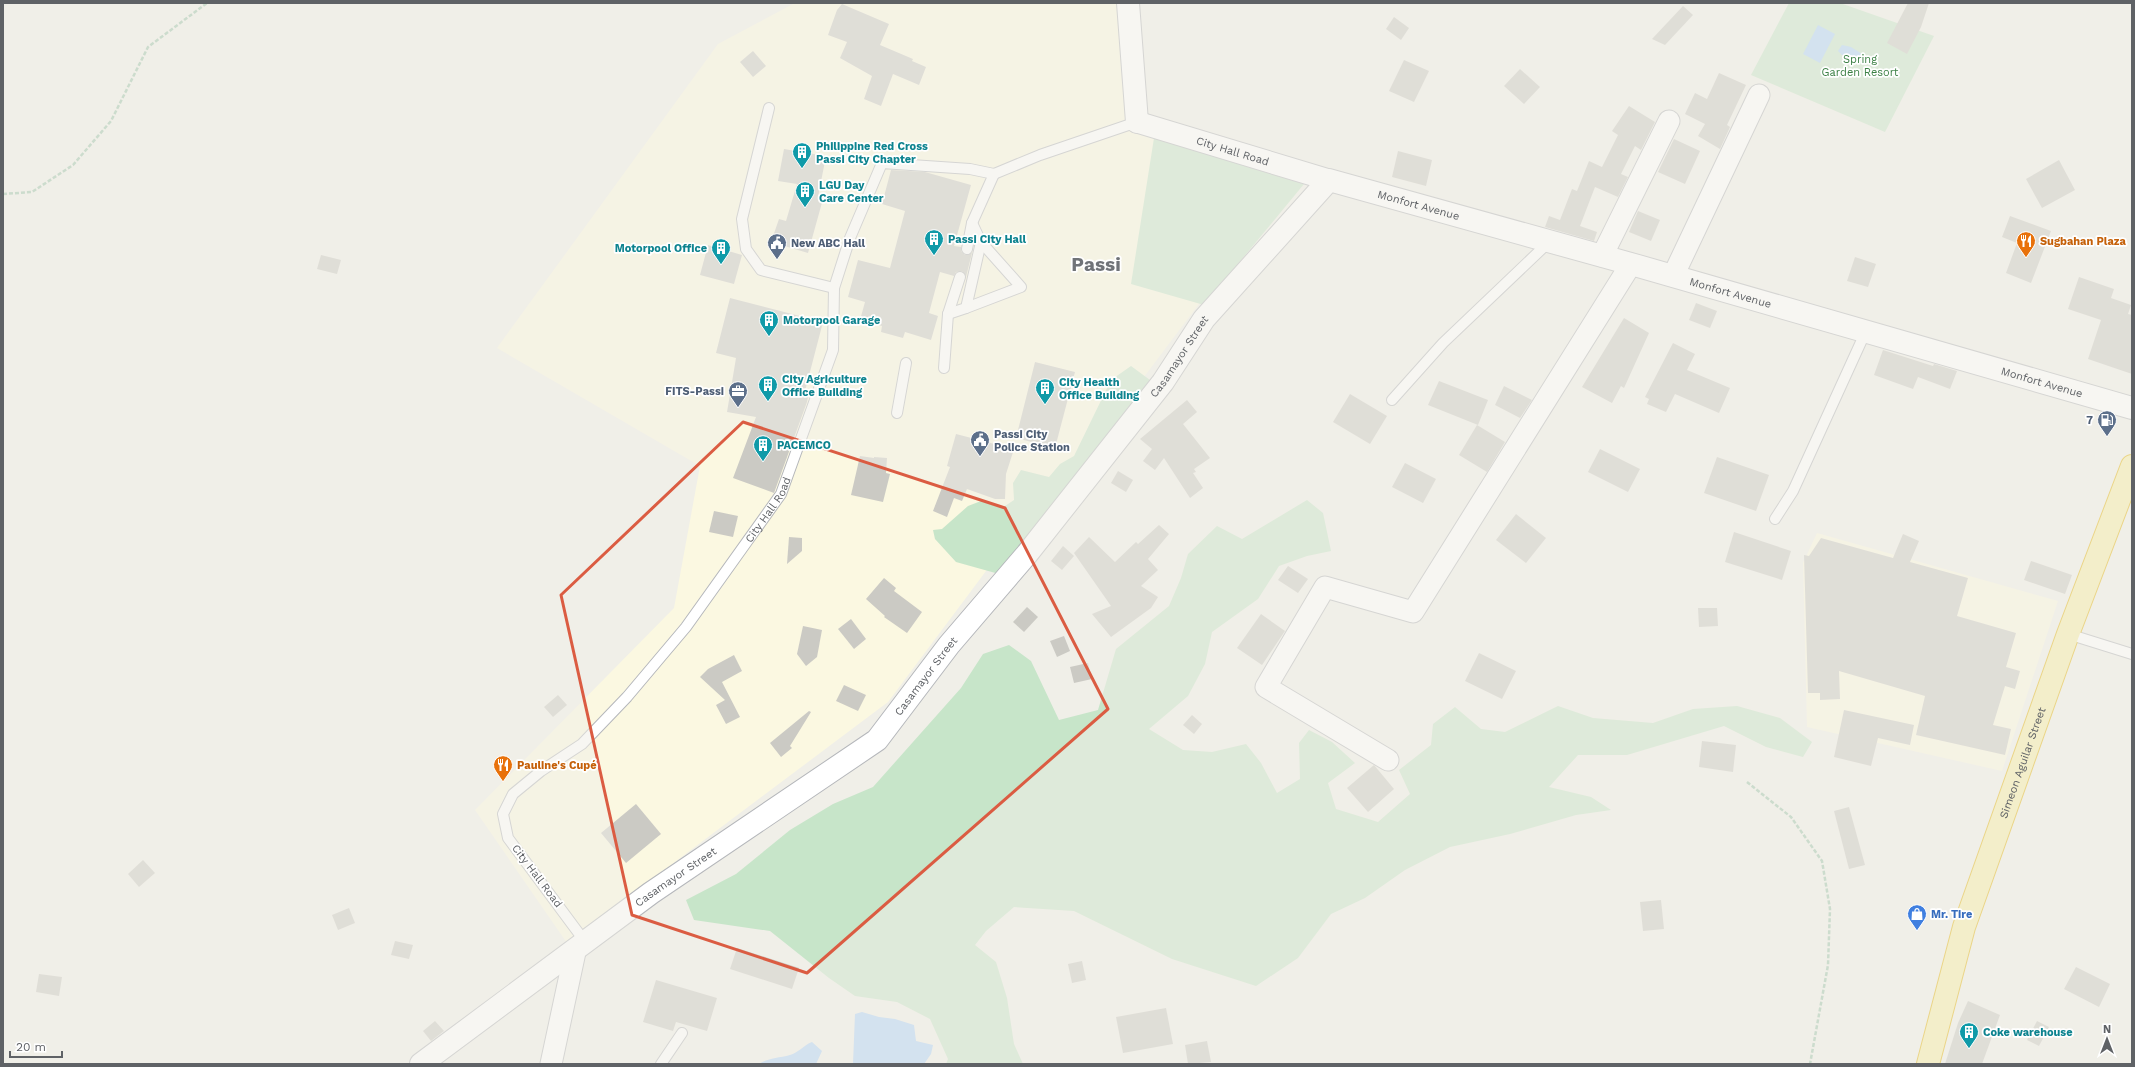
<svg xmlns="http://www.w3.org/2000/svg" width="2135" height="1067" viewBox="0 0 2135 1067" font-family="'Work Sans',sans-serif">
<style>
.commercial{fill:#fbf8e1}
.green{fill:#c7e5c9}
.water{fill:#afd2f8}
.building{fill:#cbcac4}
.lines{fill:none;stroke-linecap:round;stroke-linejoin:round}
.service-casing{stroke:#b5b7bb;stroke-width:12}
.minor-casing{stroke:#b5b7bb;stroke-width:23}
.tertiary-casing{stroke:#b5b7bb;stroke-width:24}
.trunk-casing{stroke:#e3b614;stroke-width:24}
.path{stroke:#a0c5ae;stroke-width:2.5;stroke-dasharray:4 2;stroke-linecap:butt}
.service{stroke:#fff;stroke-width:10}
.minor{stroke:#fff;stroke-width:21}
.tertiary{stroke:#fff;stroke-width:22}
.trunk{stroke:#f6eda7;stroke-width:22}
.marked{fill:none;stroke:#db5c42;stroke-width:3;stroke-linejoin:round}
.labels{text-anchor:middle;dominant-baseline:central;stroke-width:3.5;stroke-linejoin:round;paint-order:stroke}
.park-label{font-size:11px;fill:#3c8045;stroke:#fff}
.culture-label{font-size:11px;font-weight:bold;fill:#0d838f;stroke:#fff;text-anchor:start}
.street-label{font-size:11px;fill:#5f6266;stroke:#fff}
.food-label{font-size:11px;font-weight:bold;fill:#c56008;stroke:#fff;text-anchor:start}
.service-label{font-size:11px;font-weight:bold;fill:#4e5e75;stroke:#fff;text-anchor:start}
.shop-label{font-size:11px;font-weight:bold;fill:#366cbe;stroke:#fff;text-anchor:start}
.town-label{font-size:19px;font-weight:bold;fill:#707378;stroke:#fff}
</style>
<rect width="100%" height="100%" fill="#f0efe8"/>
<g class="commercial">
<path d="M795,3H1117L1131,128L1295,176L1147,373L998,555L888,702L567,943L475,810L674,608L700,466L497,348L718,44Z"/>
<path d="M1817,533L2058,601L2002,771L1807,727L1803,563Z"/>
</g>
<g class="green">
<path d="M1789,3H1840L1934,36L1885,132L1751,75Z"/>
<path d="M1154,138L1304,184L1204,305L1131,284Z"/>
<path d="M1131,366L1150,380L1141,395L1064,503L1022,542L999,574L956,562L935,539L933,530L942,529L968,506L981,501L1002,508L1014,500L1013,483L1021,470L1049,477L1060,464L1074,456L1111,380Z"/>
<path d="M1307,500L1323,513L1331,551L1307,556L1279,566L1258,599L1212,632L1205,664L1188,696L1149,729L1183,750L1212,752L1246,744L1261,763L1277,793L1300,779L1299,743L1309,730L1332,742L1355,763L1328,783L1336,809L1378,822L1410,794L1399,770L1431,745L1433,724L1455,707L1481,729L1505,732L1558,706L1593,718L1653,723L1693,709L1737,706L1780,718L1812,742L1803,757L1766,747L1724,726L1627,755H1578L1549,787L1591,797L1611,810L1576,815L1510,834L1450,847L1405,870L1365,898L1331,914L1298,958L1256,986L1172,959L1074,911L1014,907L986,931L975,945L996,962L1007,998L1014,1044L1023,1064H946L948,1059L930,1019L897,1002L855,996L829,978L770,931L694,920L686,900L736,874L790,830L833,804L873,787L961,688L983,654L1009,645L1031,661L1059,720L1098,710L1116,649L1169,606L1181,578L1188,554L1217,526L1242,539Z"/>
</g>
<g class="water">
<path d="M1818,25L1835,34L1820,63L1803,54Z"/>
<path d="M1842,45L1851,47L1862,54L1861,59L1857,62L1851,60L1849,56L1842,55L1838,51Z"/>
<path d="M862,1012L879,1017L895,1019L914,1025L916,1041L933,1045L931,1054L924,1064H853L855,1014Z"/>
<path d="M812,1042L822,1051L816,1064H759C768,1058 779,1058 790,1055C798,1053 804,1045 812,1042Z"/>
</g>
<g class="building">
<path d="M1908,3H1929L1921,27L1907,54L1887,43Z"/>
<path d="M842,4L889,24L880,45L913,59L912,61L926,67L919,85L893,74L881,106L864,99L872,76L840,58L847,42L828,35L837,10Z"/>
<path d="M1683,6L1693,15L1665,45L1652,39Z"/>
<path d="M1394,17L1409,28L1401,40L1386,29Z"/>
<path d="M753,51L766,66L753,77L740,62Z"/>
<path d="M1404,60L1429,71L1414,102L1389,91Z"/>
<path d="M1520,69L1540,87L1524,104L1504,86Z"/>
<path d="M1719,73L1746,85L1727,125L1730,127L1720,149L1698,136L1705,124L1685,114L1695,93L1707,99Z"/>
<path d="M1629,106L1655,122L1641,150L1635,146L1621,174L1628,177L1618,197L1595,187L1580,226L1597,232L1594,241L1545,227L1549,216L1560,220L1572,189L1577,191L1589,161L1602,167L1618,135L1612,131Z"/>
<path d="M1674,139L1700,151L1685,184L1658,172Z"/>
<path d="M784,149L826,156L818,197L823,199L808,253L771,242L779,219L786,221L797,184L778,181Z"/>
<path d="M1398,151L1432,160L1426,186L1392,177Z"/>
<path d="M2059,160L2075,190L2042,208L2026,179Z"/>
<path d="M891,170L925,172L971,185L954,246L961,247V251L965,255L972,253L966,277L962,271L956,272L954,276L940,272L929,313L938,316L931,340L905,332L903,338L881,332L882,326L860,320L865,302L848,297L858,260L890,268L905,211L882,204Z"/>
<path d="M1638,211L1660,220L1651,241L1629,232Z"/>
<path d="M2010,216L2051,231L2031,283L2006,273L2017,243L2002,237Z"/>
<path d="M708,245L742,255L734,284L700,275Z"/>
<path d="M321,255L341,260L337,274L317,269Z"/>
<path d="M1855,257L1876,264L1868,287L1847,281Z"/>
<path d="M2079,277L2114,289L2111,298L2131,305L2128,314L2132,315V374L2088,359L2101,320L2068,309Z"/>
<path d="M730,298L823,322L805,391L809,392L807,402L774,493L733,478L756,417L727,412L736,358L716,353Z"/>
<path d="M1696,303L1717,311L1710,328L1689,320Z"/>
<path d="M1624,318L1649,333L1624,388L1621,386L1612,403L1582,387Z"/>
<path d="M1673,343L1695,354L1687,370L1730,388L1719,413L1675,394L1666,412L1647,404L1649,399L1645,397Z"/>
<path d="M1883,350L1933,366L1934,364L1957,371L1950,389L1918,377L1913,389L1874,375Z"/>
<path d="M1035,362L1075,372L1055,448L1016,438Z"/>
<path d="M1439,381L1488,400L1478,425L1428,405Z"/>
<path d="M1504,386L1532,400L1520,418L1495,405Z"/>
<path d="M1350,394L1387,416L1370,444L1333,422Z"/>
<path d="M1187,400L1197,412L1183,424L1210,458L1194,469L1196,472L1193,473L1203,488L1190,498L1164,458L1155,470L1143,461L1152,449L1140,439Z"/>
<path d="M1477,425L1505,442L1487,472L1459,455Z"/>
<path d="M956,434L1014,449L1006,474L1005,499H995L967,489L962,501L954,498L947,517L933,511L950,467L947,466Z"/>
<path d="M1600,449L1640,469L1628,492L1588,472Z"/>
<path d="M860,456L874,458V457L887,458L886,473L890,474L883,502L851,495Z"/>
<path d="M1717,457L1769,475L1756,511L1704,493Z"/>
<path d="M1405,463L1436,479L1423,503L1392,487Z"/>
<path d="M1118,471L1133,480L1126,492L1111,483Z"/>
<path d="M714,511L738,516L733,537L709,532Z"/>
<path d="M1516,514L1546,538L1526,563L1496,540Z"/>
<path d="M1159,525L1169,534L1148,559L1158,570L1141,586L1158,597L1151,608L1111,637L1092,614L1111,606L1074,553L1089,537L1115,562L1136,542L1138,544Z"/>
<path d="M1734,532L1791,551L1782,580L1725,562Z"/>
<path d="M1903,534L1919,541L1910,562L1968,578L1957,616L2016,633L2006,667L2020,671L2015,689L2005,686L1993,725L2011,729L2005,755L1916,735L1925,696L1839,671L1840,699L1820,700V693H1808L1804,555L1809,556L1821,538L1893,558Z"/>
<path d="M789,537L802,538V551L787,564Z"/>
<path d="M1063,546L1074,556L1062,570L1051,561Z"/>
<path d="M2031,561L2072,575L2065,594L2024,580Z"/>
<path d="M1288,566L1308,579L1298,593L1278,580Z"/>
<path d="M884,578L896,588L894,591L922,612L907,633L884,617L885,616L866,599Z"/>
<path d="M1027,607L1038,617L1024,632L1013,622Z"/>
<path d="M1698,608H1717L1718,626L1699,627Z"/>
<path d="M1261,614L1285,631L1262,665L1237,648Z"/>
<path d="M851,619L866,639L854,649L838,629Z"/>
<path d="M803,626L822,630L817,657L806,666L797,654Z"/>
<path d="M1064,636L1070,651L1057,657L1050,641Z"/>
<path d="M1479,653L1516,671L1502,699L1465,681Z"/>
<path d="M734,655L742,671L722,682L740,717L726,724L716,705L725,700L700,677L708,669Z"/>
<path d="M1088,663L1092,679L1074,683L1070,667Z"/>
<path d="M844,685L866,695L858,711L836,701Z"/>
<path d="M558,695L567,705L553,717L544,707Z"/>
<path d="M1844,710L1914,725L1910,745L1878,738L1871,766L1834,757Z"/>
<path d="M809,711L811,712L790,746L792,748L781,757L770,743Z"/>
<path d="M1192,715L1202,724L1194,734L1183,725Z"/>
<path d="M1702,741L1736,745L1733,772L1699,767Z"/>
<path d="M1374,765L1394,789L1368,812L1347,788Z"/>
<path d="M636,804L661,834L626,863L601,833Z"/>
<path d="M1849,807L1865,865L1849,869L1834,811Z"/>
<path d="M143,860L155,873L139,887L128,874Z"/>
<path d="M1661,900L1664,929L1643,931L1640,902Z"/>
<path d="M349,908L355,923L338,930L332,915Z"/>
<path d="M395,941L413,945L409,959L391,955Z"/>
<path d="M737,948L799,968L792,989L730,969Z"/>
<path d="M1082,961L1086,980L1072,983L1068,964Z"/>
<path d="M2076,967L2110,984L2099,1007L2064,989Z"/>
<path d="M39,974L62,977L59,996L36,992Z"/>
<path d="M656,980L717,998L707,1031L676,1022L673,1031L643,1022Z"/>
<path d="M1968,1001L2000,1015L1982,1064H1945L1958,1023Z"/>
<path d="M1166,1008L1173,1044L1123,1053L1116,1017Z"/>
<path d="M435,1021L444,1031L431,1041L423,1031Z"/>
<path d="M2037,1021L2049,1027L2039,1046L2027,1040Z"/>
<path d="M1207,1041L1211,1062L1188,1064L1185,1045Z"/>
</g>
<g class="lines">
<defs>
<g id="service">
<path d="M769,108L742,219L746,249L761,270L834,288"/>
<path d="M994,174L1040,155L1137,122"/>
<path d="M967,249L972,223L994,174"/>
<path d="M966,308L1021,287L981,242"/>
<path d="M948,314L966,308L981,242L972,223"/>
<path d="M944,368L948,314L960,277"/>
<path d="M1392,400L1443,343L1549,242"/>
<path d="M897,413L906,363"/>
<path d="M1775,519L1793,491L1866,331"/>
<path d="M2068,634L2132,654"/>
<path id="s1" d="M586,943L508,838L503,814L513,794L541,771L582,744L627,697L686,627L781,494L833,350L834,288L850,238L882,163L970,169L994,174"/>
<path d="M661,1064L682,1033"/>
</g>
<g id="minor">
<path id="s2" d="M1137,122L1329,180"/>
<path d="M1602,256L1669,121"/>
<path d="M1673,276L1759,95"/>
<path d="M1388,760L1266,687L1325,587L1413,612L1631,264"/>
<path d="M551,1064L575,952"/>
</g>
<g id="tertiary">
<path d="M1128,3L1137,122"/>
<path id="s3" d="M421,1064L651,893L877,740L949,645L1027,554L1163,382L1204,319L1329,180L1631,264L2132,408"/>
</g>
<g id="trunk">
<path id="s4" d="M1928,1064L1964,927L2068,634L2132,466"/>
</g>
</defs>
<use href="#service" class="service-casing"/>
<use href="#minor" class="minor-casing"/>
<use href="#tertiary" class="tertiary-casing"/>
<use href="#trunk" class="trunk-casing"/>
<g class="path">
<path d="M3,194L32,192L73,165L111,121L148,47L207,3"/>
<path d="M1747,782L1791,817L1822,861L1830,909L1828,965L1810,1064"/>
</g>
<use href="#service" class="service"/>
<use href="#minor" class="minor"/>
<use href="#tertiary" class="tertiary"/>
<use href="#trunk" class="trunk"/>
</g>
<path d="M0 0H2135V1067H0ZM743,422L1005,508L1108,709L807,973L632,915L561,595Z" fill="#f0efe8" fill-opacity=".55" fill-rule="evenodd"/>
<path class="marked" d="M743,422L1005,508L1108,709L807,973L632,915L561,595Z"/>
<defs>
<symbol id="building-pin" viewBox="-11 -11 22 30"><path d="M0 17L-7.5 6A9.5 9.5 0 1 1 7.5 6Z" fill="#0f9aa8" stroke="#fff"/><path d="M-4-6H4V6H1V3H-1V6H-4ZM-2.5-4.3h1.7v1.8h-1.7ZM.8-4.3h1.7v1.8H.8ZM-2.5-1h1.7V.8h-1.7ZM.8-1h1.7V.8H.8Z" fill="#fff"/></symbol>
<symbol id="restaurant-pin" viewBox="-11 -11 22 30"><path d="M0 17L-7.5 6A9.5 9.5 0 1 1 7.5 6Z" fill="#e8710a" stroke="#fff"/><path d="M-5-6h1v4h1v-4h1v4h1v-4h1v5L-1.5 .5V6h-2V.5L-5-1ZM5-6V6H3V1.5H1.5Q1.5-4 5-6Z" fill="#fff"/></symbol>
<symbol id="civic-pin" viewBox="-11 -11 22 30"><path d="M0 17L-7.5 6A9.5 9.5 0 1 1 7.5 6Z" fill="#5c6f8a" stroke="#fff"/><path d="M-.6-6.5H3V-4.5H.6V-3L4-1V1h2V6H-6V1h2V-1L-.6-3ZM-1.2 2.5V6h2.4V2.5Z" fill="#fff"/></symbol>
<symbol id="office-pin" viewBox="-11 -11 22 30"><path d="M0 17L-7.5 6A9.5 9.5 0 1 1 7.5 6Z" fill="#5c6f8a" stroke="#fff"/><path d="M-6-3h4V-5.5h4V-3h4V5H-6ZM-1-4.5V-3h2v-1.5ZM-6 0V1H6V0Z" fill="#fff"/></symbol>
<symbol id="fuel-pin" viewBox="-11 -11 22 30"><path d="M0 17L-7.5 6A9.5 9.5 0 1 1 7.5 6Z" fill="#5c6f8a" stroke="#fff"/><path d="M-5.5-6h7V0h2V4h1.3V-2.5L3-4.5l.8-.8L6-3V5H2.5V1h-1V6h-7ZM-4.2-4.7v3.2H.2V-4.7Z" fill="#fff"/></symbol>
<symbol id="shop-pin" viewBox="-11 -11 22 30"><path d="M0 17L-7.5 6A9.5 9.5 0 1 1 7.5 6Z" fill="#3f7fe0" stroke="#fff"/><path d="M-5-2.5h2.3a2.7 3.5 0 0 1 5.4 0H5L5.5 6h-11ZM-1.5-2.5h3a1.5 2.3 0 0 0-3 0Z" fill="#fff"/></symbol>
</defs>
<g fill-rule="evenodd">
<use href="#building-pin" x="791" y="141" width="22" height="30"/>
<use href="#building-pin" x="794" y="180" width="22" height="30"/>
<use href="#building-pin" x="923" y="228" width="22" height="30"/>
<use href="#restaurant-pin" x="2015" y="230" width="22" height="30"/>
<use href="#civic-pin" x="766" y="232" width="22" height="30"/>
<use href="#building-pin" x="710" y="237" width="22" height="30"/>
<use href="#building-pin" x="758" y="309" width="22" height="30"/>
<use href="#building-pin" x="757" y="374" width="22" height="30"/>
<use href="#building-pin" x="1034" y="377" width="22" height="30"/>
<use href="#office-pin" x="727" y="380" width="22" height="30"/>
<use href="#fuel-pin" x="2096" y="409" width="22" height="30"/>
<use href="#civic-pin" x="969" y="429" width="22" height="30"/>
<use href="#building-pin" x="752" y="434" width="22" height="30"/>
<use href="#restaurant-pin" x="492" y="754" width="22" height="30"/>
<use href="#shop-pin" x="1906" y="903" width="22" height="30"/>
<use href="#building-pin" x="1958" y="1021" width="22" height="30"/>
</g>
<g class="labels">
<g class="park-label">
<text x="1860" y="59">Spring<tspan x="1860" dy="13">Garden Resort</tspan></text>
</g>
<g class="culture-label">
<text x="816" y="146">Philippine Red Cross<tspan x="816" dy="13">Passi City Chapter</tspan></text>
<text x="819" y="185">LGU Day<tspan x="819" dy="13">Care Center</tspan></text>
<text x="948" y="239">Passi City Hall</text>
<text x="707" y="248" text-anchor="end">Motorpool Office</text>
<text x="783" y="320">Motorpool Garage</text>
<text x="782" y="379">City Agriculture<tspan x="782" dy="13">Office Building</tspan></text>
<text x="1059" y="382">City Health<tspan x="1059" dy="13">Office Building</tspan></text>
<text x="777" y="445">PACEMCO</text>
<text x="1983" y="1032">Coke warehouse</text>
</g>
<g class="street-label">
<text stroke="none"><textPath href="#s2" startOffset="100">City Hall Road</textPath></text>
<text stroke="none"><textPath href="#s3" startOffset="1373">Monfort Avenue</textPath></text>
<text stroke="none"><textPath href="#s3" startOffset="1697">Monfort Avenue</textPath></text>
<text stroke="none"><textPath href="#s3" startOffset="1048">Casamayor Street</textPath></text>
<text stroke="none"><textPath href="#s3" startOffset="2021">Monfort Avenue</textPath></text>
<text stroke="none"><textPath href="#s1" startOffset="563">City Hall Road</textPath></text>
<text stroke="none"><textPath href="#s3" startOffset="640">Casamayor Street</textPath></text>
<text stroke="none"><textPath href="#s4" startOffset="316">Simeon Aguilar Street</textPath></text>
<text transform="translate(537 876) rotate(53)">City Hall Road</text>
<text stroke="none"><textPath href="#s3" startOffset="316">Casamayor Street</textPath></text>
</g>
<g class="food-label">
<text x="2040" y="241">Sugbahan Plaza</text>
<text x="517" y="765">Pauline's Cupé</text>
</g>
<g class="service-label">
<text x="791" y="243">New ABC Hall</text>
<text x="724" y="391" text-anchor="end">FITS-Passi</text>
<text x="2093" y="420" text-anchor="end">7</text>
<text x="994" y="434">Passi City<tspan x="994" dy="13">Police Station</tspan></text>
</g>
<g class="shop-label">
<text x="1931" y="914">Mr. Tire</text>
</g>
<g class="town-label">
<text x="1096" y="264">Passi</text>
</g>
</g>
<rect width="2135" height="1067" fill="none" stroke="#5f6266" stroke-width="8"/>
<g transform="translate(2107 1039)" stroke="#ffffff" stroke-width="3" paint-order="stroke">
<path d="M0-3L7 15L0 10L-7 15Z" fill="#5f6266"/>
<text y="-6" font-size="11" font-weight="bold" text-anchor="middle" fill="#5f6266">N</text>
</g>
<path d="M10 1051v6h52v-6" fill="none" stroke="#5f6266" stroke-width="2"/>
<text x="16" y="1051" font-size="12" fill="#5f6266" stroke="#ffffff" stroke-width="3" paint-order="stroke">20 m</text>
</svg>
